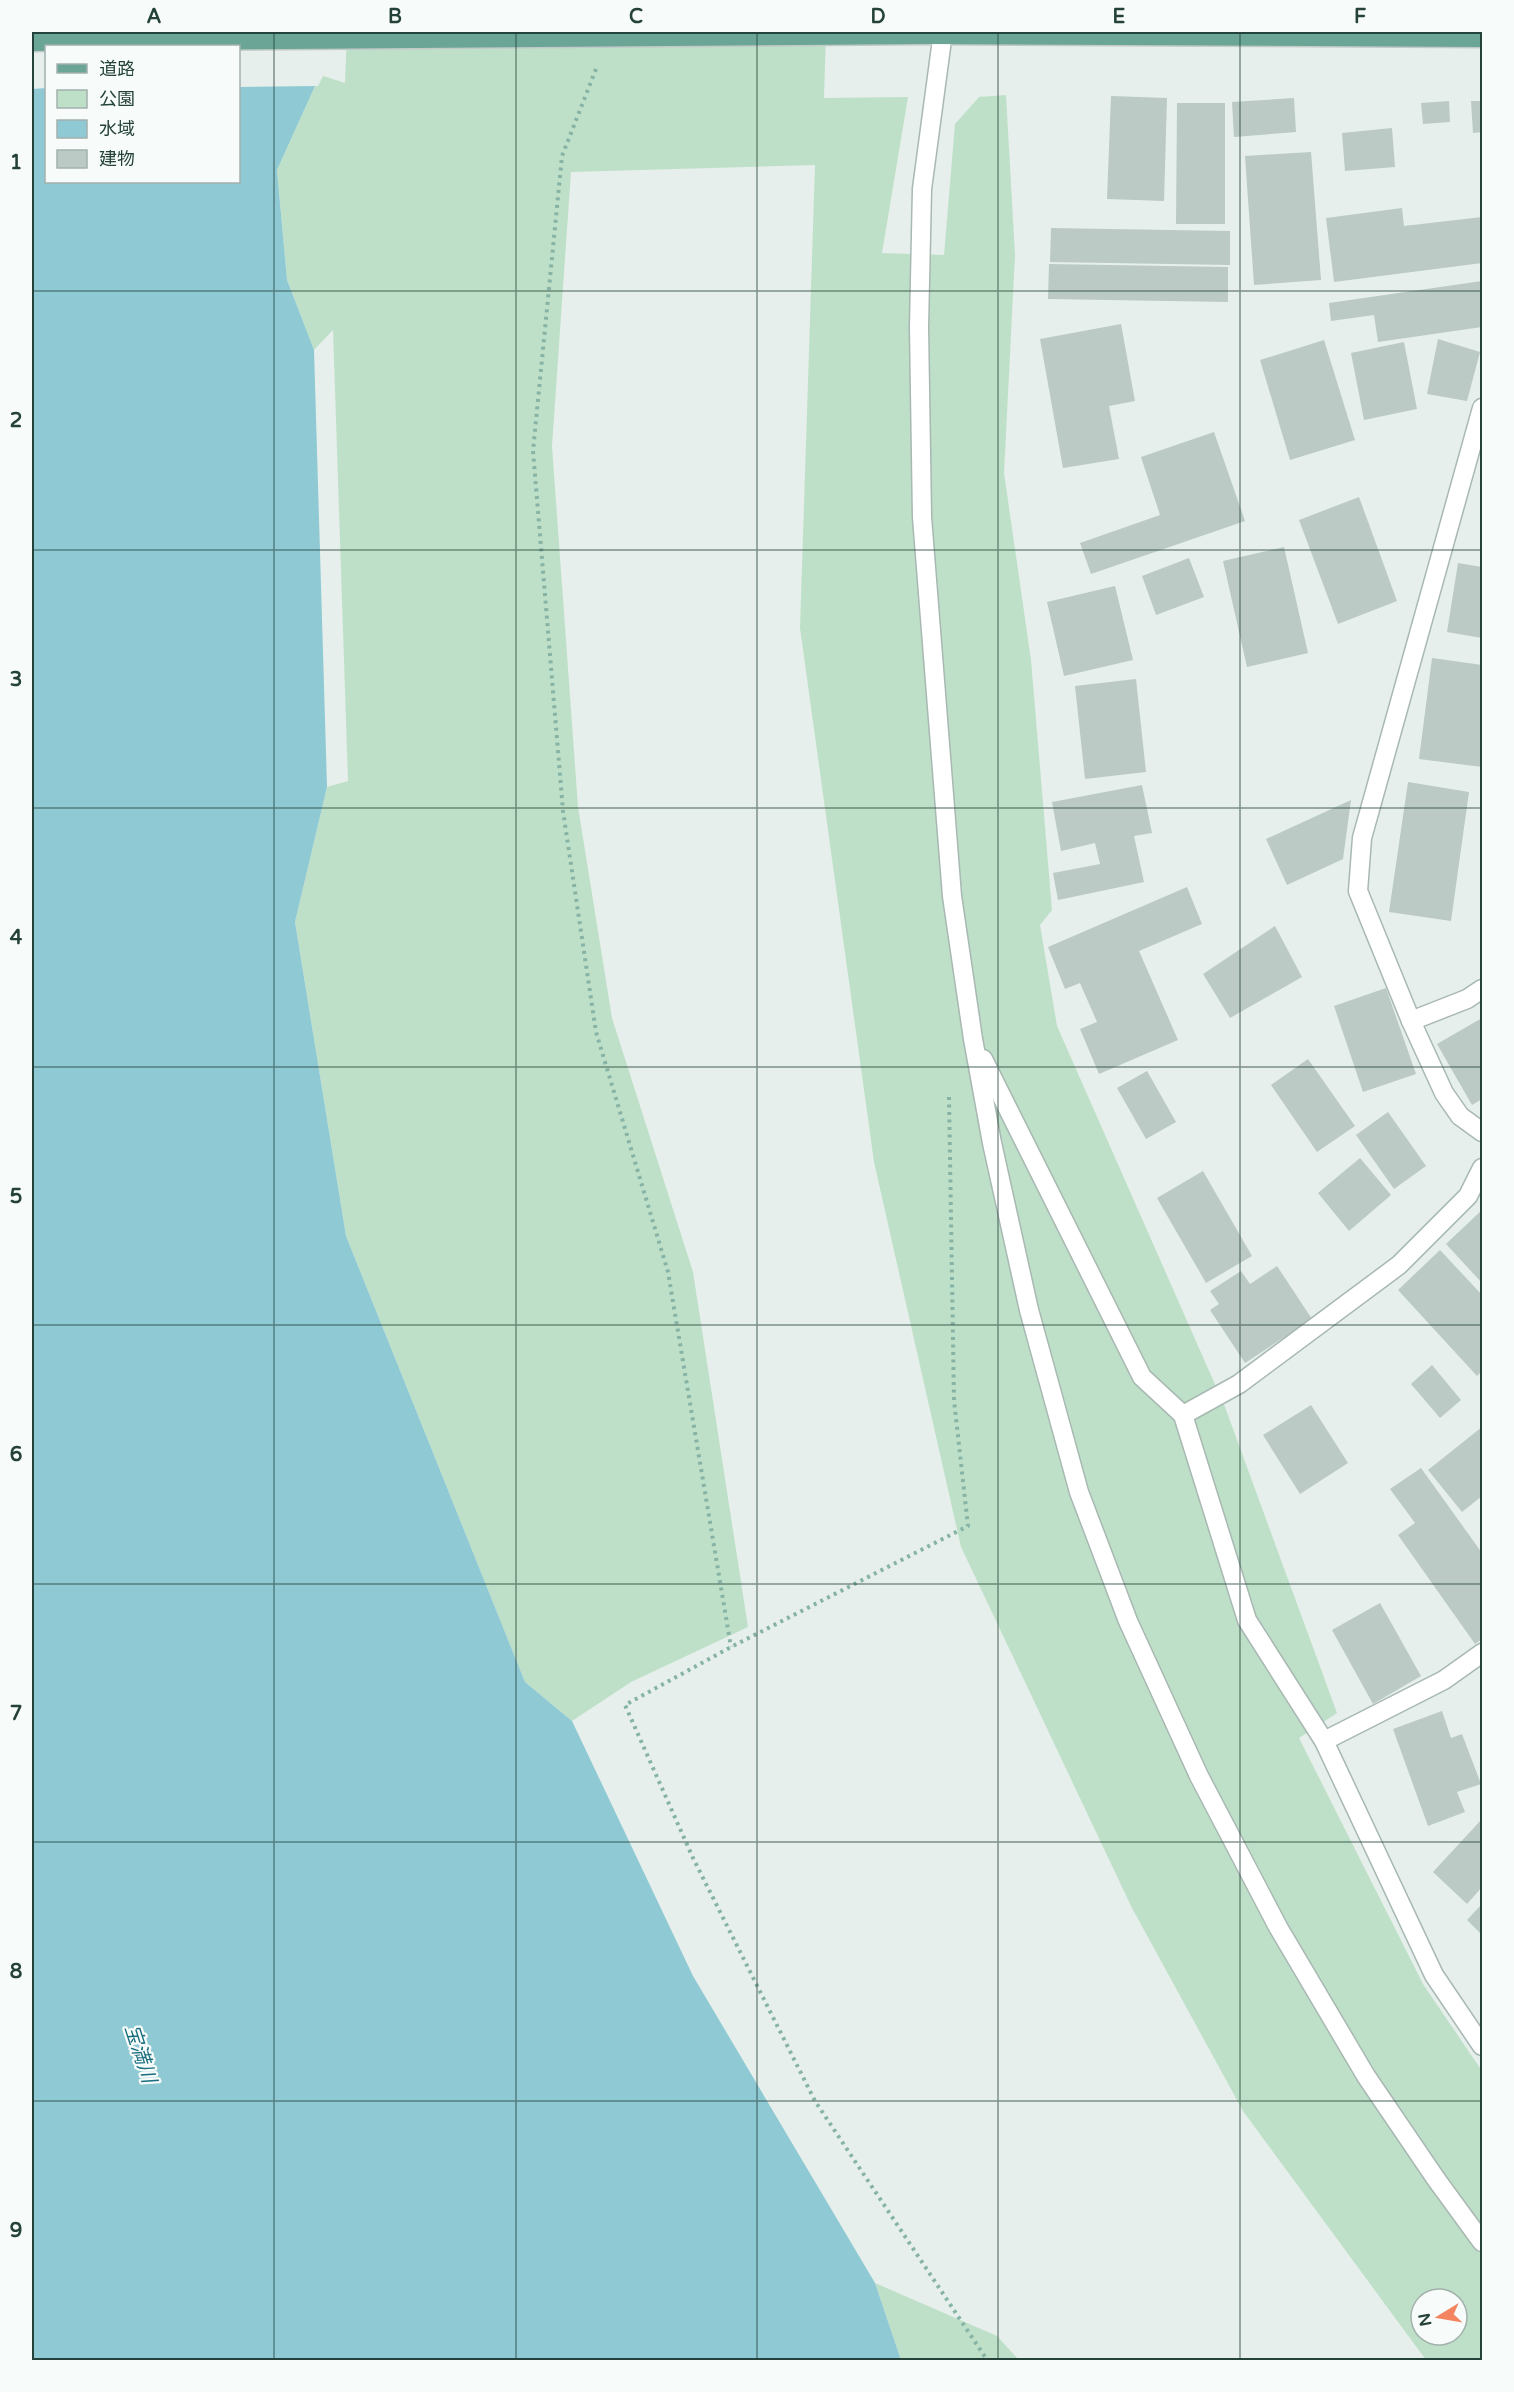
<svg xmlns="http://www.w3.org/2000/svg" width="1514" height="2392" viewBox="0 0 1514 2392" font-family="'Varela Round','Noto Sans JP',sans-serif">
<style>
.green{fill:#bfe0c8;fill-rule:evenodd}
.water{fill:#8ec9d4;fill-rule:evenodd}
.pier{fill:#e6efeb}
.building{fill:#bbcac4}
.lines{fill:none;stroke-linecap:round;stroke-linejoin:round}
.minor-casing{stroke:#a8b8b2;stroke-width:21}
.primary-casing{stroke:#c2cac8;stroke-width:21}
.path{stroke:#86b3a5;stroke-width:4;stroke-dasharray:3 4.5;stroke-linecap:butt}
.minor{stroke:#fff;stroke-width:18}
.primary{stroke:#6aa596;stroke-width:18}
.primary-bridge-casing{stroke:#c2cac8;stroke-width:21;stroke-linecap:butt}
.primary-bridge{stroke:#6aa596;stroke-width:18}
.grid{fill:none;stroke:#24423a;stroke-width:1.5;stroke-opacity:0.55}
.labels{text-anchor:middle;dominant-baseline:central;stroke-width:4.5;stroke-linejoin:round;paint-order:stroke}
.water-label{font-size:20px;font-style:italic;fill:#1c6f80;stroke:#f7fbf9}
.neatline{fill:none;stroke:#24423a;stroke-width:2}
.grid-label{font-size:20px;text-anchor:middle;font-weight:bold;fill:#24423a}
</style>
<rect width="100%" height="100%" fill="#e6efeb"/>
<g class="green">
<path d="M347,32H826L824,98L908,97L882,253L944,255L955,124L979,97L1006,95L1015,255L1004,473L1031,660L1052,910L1040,925L1057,1026L1225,1407L1337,1713L1299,1738L1423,1984L1482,2071V2360H1426L1243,2111L1132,1908L961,1547L874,1162L800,628L815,165L571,172L552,446L578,807L612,1018L693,1272L748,1627L631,1682L572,1721L525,1682L346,1236L295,922L327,787L348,781L333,330L314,350L287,280L277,170L320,75L345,83ZM1421,2299H1457V2335H1421Z"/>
<path d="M875,2283L997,2336L1019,2360H901Z"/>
</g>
<path class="water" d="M32,32H322L320,75L277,170L287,280L314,350L327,787L295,922L346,1236L525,1682L572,1721L693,1976L875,2283L901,2360H32ZM46,46H238V182H46Z"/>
<path class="pier" d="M32,32H325L323,76L318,86L239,87L238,46H46V88L32,89Z"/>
<g class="building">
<path d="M1111,96L1167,98L1164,201L1107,199Z"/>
<path d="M1294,98L1296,132L1234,137L1232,102Z"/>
<path d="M1449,101L1450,122L1423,124L1421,103Z"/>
<path d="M1471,101H1482V132L1473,133Z"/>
<path d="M1177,103H1225V224H1176Z"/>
<path d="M1392,128L1395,167L1345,171L1342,133Z"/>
<path d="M1311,152L1321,280L1254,285L1245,156Z"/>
<path d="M1402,208L1404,226L1482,217V263L1334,282L1326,218Z"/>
<path d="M1051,228L1230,231V265L1050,262Z"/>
<path d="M1049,264L1228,267V302L1048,299Z"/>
<path d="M1482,281V327L1378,342L1374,315L1331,321L1329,303Z"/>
<path d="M1121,324L1135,401L1109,406L1119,459L1063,468L1040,339Z"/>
<path d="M1438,339L1480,352L1467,401L1427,394Z"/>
<path d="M1324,340L1355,440L1290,460L1260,360Z"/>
<path d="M1404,342L1417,409L1364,420L1351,353Z"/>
<path d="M1214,432L1245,521L1091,574L1080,543L1160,515L1141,457Z"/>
<path d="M1359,497L1397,601L1338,624L1299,520Z"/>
<path d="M1284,547L1308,653L1247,667L1223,561Z"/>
<path d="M1189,558L1204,597L1156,615L1142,576Z"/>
<path d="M1458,563L1482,567V638L1447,632Z"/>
<path d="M1115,586L1133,660L1064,676L1047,602Z"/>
<path d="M1432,658L1482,665V767L1419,759Z"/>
<path d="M1136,679L1146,772L1085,779L1075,686Z"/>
<path d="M1408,782L1469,792L1451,921L1389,912Z"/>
<path d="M1142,785L1152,833L1134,836L1144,882L1058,900L1053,873L1100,864L1095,843L1061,851L1052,802Z"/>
<path d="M1351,800L1343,859L1287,885L1266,839Z"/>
<path d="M1187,887L1202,924L1139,951L1178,1040L1099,1074L1080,1029L1097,1022L1080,983L1065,989L1048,947Z"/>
<path d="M1275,926L1302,977L1230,1018L1203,974Z"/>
<path d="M1386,988L1416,1074L1363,1092L1334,1006Z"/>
<path d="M1482,1018V1099L1472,1105L1437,1044Z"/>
<path d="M1308,1059L1355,1126L1317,1152L1271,1085Z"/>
<path d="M1147,1071L1176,1122L1146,1139L1117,1088Z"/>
<path d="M1388,1112L1426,1166L1394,1189L1356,1135Z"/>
<path d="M1360,1158L1391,1195L1349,1231L1318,1193Z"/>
<path d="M1203,1171L1252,1256L1206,1283L1157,1198Z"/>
<path d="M1482,1210V1283L1446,1244Z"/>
<path d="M1440,1250L1482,1295V1371L1477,1376L1398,1290Z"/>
<path d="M1277,1266L1312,1319L1245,1363L1210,1310L1219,1304L1210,1291L1241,1271L1250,1284Z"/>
<path d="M1432,1365L1461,1400L1440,1418L1411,1384Z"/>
<path d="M1311,1405L1348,1463L1300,1494L1263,1435Z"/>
<path d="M1482,1427V1496L1462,1512L1428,1470Z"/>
<path d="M1421,1468L1482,1553V1639L1475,1644L1398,1535L1415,1523L1390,1489Z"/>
<path d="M1380,1603L1421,1676L1373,1704L1332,1630Z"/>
<path d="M1442,1711L1451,1738L1462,1734L1481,1784L1457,1792L1465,1812L1428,1826L1393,1729Z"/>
<path d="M1482,1819V1887L1467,1904L1433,1872Z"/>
<path d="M1482,1904V1935L1467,1920Z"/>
</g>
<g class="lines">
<defs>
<g id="minor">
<path d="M943,32L922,189L919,327L922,517L952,896L973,1039L992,1143L1029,1310L1079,1492L1128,1621L1199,1776L1278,1927L1366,2076L1436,2179L1482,2242"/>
<path d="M1482,408L1362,838L1358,891L1411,1021L1444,1093L1460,1116L1482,1132"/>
<path d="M1411,1021L1467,999L1482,989"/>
<path d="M983,1059L1142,1377L1183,1415L1239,1384L1399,1265L1468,1196L1482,1168"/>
<path d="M1183,1415L1247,1620L1324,1741L1434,1975L1482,2046"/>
<path d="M1324,1741L1444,1680L1482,1653"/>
</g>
<path id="primary" d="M926,35L1482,38"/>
</defs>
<use href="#minor" class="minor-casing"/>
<use href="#primary" class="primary-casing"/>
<g class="path">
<path d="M596,69L562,156L533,451L563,811L596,1032L668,1272L731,1647"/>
<path d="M949,1097L954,1400L968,1526L731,1647L625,1705L693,1858L815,2101L987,2360"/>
</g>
<use href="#minor" class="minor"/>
<use href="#primary" class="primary"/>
<defs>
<path id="primary-bridge" d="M32,42L926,35"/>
</defs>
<use href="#primary-bridge" class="primary-bridge-casing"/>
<use href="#primary-bridge" class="primary-bridge"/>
</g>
<path class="grid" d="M274,32V2360M516,32V2360M757,32V2360M998,32V2360M1240,32V2360M32,291H1482M32,550H1482M32,808H1482M32,1067H1482M32,1325H1482M32,1584H1482M32,1842H1482M32,2101H1482"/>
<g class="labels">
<g class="water-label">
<text transform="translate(140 2054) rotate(72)">宝満川</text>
</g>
</g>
<rect width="1514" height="2392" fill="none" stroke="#f7fbf9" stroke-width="66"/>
<rect x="45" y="45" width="195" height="138" fill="#f7fbf9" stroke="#a3b1ad" stroke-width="1.5"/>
<rect x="57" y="64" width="30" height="9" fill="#6aa596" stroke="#a3b1ad" stroke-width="1.5"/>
<text x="99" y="75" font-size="18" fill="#24423a">道路</text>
<rect x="57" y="90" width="30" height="18" fill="#bfe0c8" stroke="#a3b1ad" stroke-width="1.5"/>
<text x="99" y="105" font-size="18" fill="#24423a">公園</text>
<rect x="57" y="120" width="30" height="18" fill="#8ec9d4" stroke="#a3b1ad" stroke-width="1.5"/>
<text x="99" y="135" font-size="18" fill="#24423a">水域</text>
<rect x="57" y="150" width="30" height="18" fill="#bbcac4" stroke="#a3b1ad" stroke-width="1.5"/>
<text x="99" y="165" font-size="18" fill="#24423a">建物</text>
<g transform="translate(1439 2317) rotate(259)"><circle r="28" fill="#f7fbf9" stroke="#a3b1ad" stroke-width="1.5"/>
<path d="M0-4.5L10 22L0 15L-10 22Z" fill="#f4845f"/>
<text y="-9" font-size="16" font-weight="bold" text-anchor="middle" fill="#24423a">N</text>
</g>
<rect x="33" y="33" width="1448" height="2326" class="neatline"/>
<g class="grid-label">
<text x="154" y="23">A</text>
<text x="395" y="23">B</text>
<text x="636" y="23">C</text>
<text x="878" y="23">D</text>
<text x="1119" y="23">E</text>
<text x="1360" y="23">F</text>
<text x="16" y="169">1</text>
<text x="16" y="427">2</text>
<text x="16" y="686">3</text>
<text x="16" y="944">4</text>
<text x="16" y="1203">5</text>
<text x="16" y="1461">6</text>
<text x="16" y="1720">7</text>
<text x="16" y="1978">8</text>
<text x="16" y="2237">9</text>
</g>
</svg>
